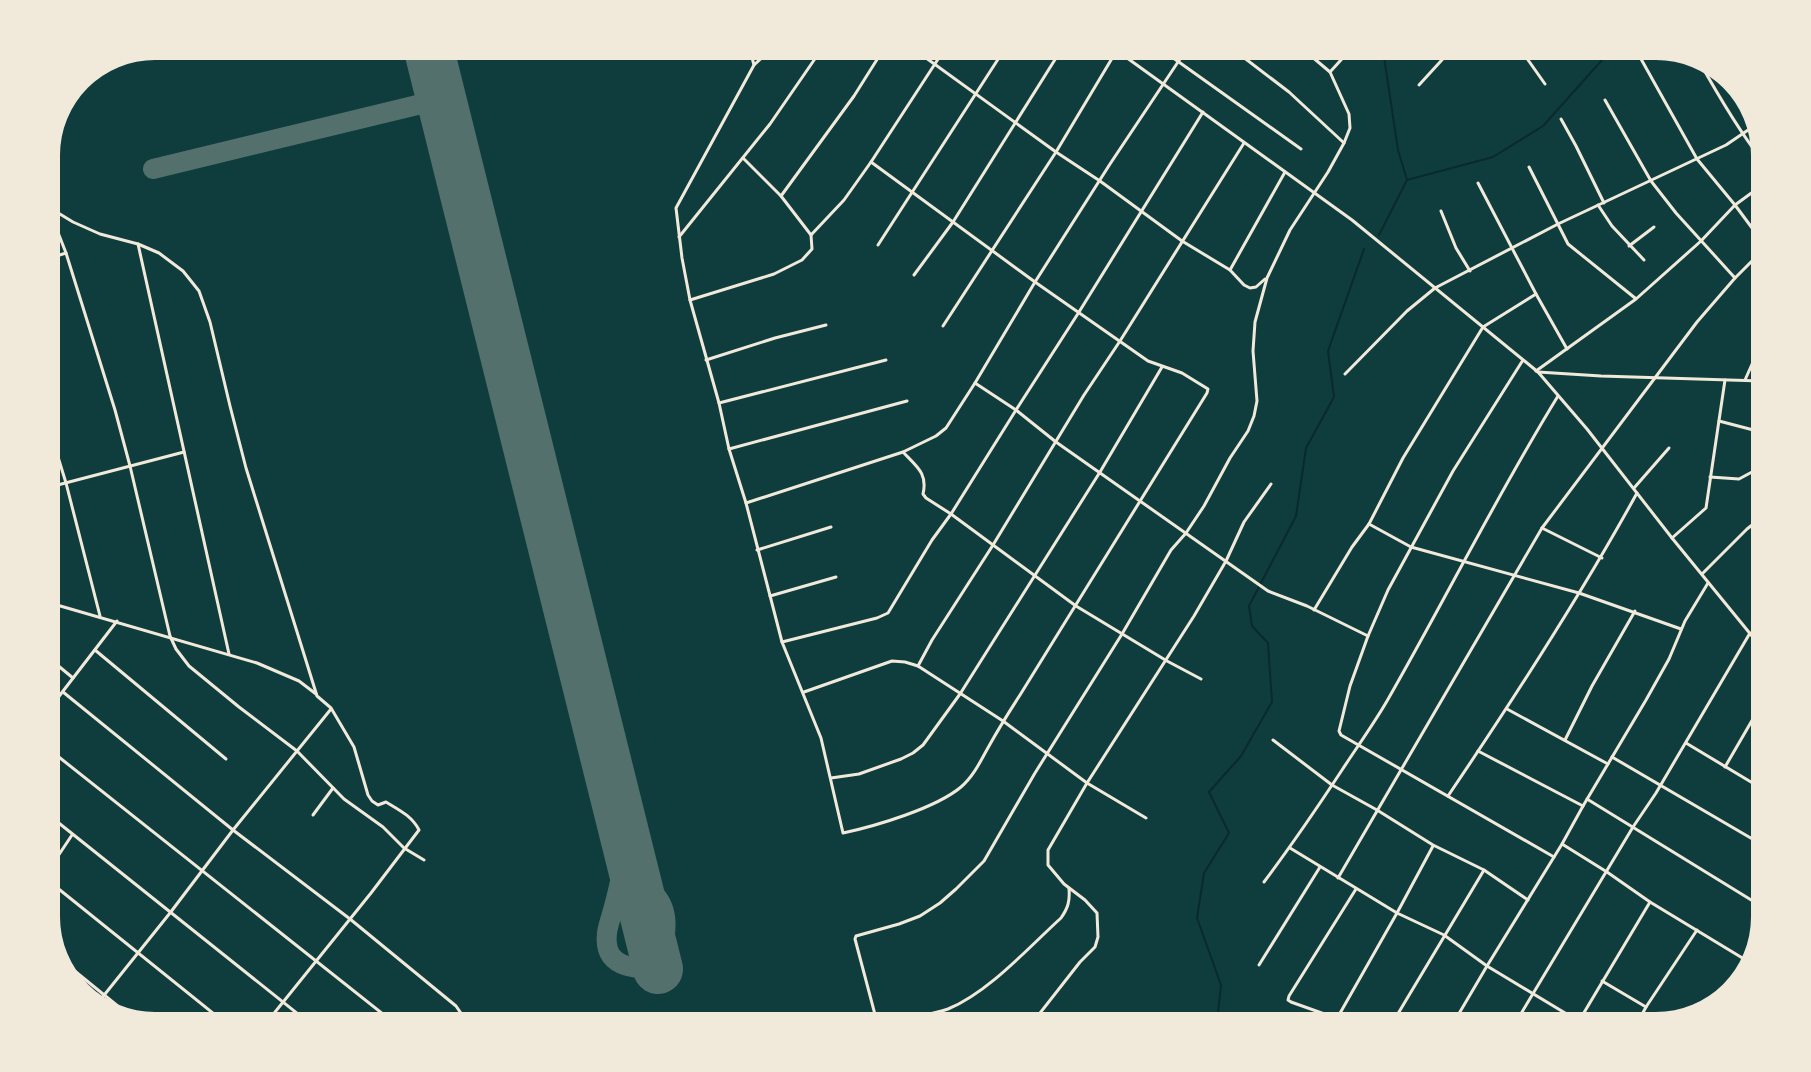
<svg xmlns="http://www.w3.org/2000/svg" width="1811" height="1072" viewBox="0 0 1811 1072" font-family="Manrope,sans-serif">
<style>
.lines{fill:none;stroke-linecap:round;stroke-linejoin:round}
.stream{stroke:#0a2a2b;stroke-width:2}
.taxiway{stroke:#53706d;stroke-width:20}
.runway{stroke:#53706d;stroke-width:50}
.minor{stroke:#f1e9da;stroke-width:3}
</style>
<rect width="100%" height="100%" fill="#0f3d3e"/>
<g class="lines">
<g class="stream">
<path d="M1407,180L1493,157L1543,126L1611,50"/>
<path d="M1379,235L1407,180L1398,150L1383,50"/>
<path d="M1217,1022L1221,985L1197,918L1204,873L1229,833L1209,792L1241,756L1272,702L1268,643L1252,626L1249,606L1296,516L1306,448L1334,397L1328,351L1364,249"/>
</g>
<g class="taxiway">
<path d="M153,169L442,99"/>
<path d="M628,846C623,867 619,889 613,910C611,918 608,925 607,933C603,967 632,969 658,969C663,945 674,914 654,894C650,890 643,888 637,885"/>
</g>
<path class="runway" d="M429,50L658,969"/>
<g class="minor">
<path d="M750,50L754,65L676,208L682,258L690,300L719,403L729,449L746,503L903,452L936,436L946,428L975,383"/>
<path d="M915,50L1056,152L1100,181L1182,241L1230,270L1244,285L1250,288L1256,287L1265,279"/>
<path d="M1116,50L1352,220L1538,372L1587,429L1672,538L1761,647"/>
<path d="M1162,50L1301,149"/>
<path d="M1234,50L1289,92L1344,143"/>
<path d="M1521,50L1545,84"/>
<path d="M1636,50L1697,159L1735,205L1761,240"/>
<path d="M1699,61C1718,95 1737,128 1761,159"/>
<path d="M754,65L770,50"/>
<path d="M1330,72L1350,50"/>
<path d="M1419,85L1451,50"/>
<path d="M1605,100L1651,181L1676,213L1735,278"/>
<path d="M1203,112L1079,312L1016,410L975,383L1035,282L1148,361L1182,373L1208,389L1207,393C1144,493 1083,595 1020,695C1009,712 999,728 989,746C981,760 974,776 961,787C936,808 876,826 843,833L821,738L782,642L877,618L888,613L932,540L951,514L1016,410L1056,442L1268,591L1307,606L1368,636"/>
<path d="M1561,119L1576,146L1604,203"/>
<path d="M871,162L1035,282L1110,164L1186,50"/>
<path d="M1529,167L1568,244L1635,298"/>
<path d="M1478,183L1536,294L1567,349"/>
<path d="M781,196L854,96L883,50"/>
<path d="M1598,205L1612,226L1644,260"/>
<path d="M50,208L73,222L100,234L138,244L159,253L183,271L199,291L210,322L230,406L246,468L317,696L331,708L354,747L368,795L372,801L378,805L386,802C399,810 412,816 419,830L371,893L267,1022"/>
<path d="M1441,211L1456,248L1470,271"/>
<path d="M50,212L66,253L115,410L130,466L170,636L176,649L189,666L239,707L297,751L344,799L383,827L404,848L424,860"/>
<path d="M811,235L844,200L871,162L944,50"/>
<path d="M679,237L770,124L821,50"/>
<path d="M138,244L229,654"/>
<path d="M878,245L1004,50"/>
<path d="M1629,246L1654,227"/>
<path d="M50,258L66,253"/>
<path d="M1230,270L1285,172"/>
<path d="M914,275L953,222L1061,50"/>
<path d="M690,300L774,274L802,260L812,249L811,235L781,196L743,158"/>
<path d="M943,326L1056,152L1117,50"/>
<path d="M706,360L775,338L826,325"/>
<path d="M1523,360L1453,471L1388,590L1368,636L1350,686L1339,731L1341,735L1554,857"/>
<path d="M1536,371L1636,299L1701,241L1735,205L1761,186"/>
<path d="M1538,372L1601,376L1761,381"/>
<path d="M1345,374L1407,311L1435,288L1558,224L1726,145L1754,126"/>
<path d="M1745,380L1761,344"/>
<path d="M719,403L886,360"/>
<path d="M1719,421L1761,432"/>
<path d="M50,431L66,483L100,616"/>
<path d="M729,449L907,401"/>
<path d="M903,452C916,466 928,473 923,494L926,498L951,514L1076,606L1167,661L1201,679"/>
<path d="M1710,477L1739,479L1752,472L1761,477"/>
<path d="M50,487L184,452"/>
<path d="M1634,488L1669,448"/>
<path d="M746,503L782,642"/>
<path d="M1369,524L1411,547L1579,593L1681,629"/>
<path d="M1542,528L1602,558"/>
<path d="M1672,538L1706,508L1725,380"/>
<path d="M757,550L831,527"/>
<path d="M1702,574L1747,529L1761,518"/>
<path d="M770,596L836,577"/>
<path d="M50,603L257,663L299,681L316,694"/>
<path d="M1314,610L1352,547L1369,524L1403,458L1483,327L1536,294"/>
<path d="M95,650L226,759"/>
<path d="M50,659L73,678"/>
<path d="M918,666L932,640L993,545L1084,395L1120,341L1244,143"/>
<path d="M63,692L233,830L350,919L456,1006L467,1022"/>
<path d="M804,692L892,661L905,662L918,666L1003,721L1087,783L1146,818"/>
<path d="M50,708L117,621"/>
<path d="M1507,709L1608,764"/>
<path d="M1273,740L1332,785L1377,810L1433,845L1484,870L1528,900"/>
<path d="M1565,740L1592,686L1635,611"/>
<path d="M1686,743L1761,788"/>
<path d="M50,750L393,1022"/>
<path d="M1478,751L1583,806"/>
<path d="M1612,757L1761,844"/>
<path d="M1725,767L1761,705"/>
<path d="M831,778L859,774L901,759L913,753L923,745L960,694L1100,472L1162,367"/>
<path d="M1448,796C1515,697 1580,597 1637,493"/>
<path d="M1587,799L1761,906"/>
<path d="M313,815L333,788"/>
<path d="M50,816L308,1022"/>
<path d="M1562,844L1607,872L1650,902L1749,962"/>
<path d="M1290,848L1397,913L1444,935L1487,966L1580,1022"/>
<path d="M50,868L72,835"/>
<path d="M1338,878L1542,528L1697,322L1735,278L1761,252"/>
<path d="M50,882L224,1022"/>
<path d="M1264,882C1291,846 1317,808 1342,770C1357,747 1373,725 1387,701C1445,600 1497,495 1558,396"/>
<path d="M60,959L130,1016"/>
<path d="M1259,965L1320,867"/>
<path d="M1602,981L1646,1007L1697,930"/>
<path d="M97,1004L170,913L233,830L331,709"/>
<path d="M1579,1021L1650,902"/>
<path d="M877,1022L855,939L856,936L899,924L920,916L940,903L956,889L984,861L1035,773L1122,634L1171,550L1186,533L1204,506L1230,458L1248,431L1254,416L1257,401L1253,351L1255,322L1267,278L1290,230L1328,172L1344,143L1350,128L1349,114L1330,72L1304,50"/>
<path d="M894,1022C911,1017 931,1015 948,1009C989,992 1029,947 1061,918C1068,908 1070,901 1069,889"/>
<path d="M1033,1022L1080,962L1095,947L1098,937L1097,913L1085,900L1064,884L1048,865V850L1087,783L1194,616L1226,561L1244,522L1271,484"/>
<path d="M1335,1022L1397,913L1433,846"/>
<path d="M1347,1022L1291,1002L1288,1000L1289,996L1356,889"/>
<path d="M1393,1022L1484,870"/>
<path d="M1454,1022L1487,966L1562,844L1583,806L1646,700L1669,659L1685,621L1708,583"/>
<path d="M1516,1022L1633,827L1656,793L1750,633"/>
<path d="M1638,1022L1646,1007"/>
</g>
</g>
<path d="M0 0H1811V1072H0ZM155 60H1656A95 95 0 0 1 1751 155V917A95 95 0 0 1 1656 1012H155A95 95 0 0 1 60 917V155A95 95 0 0 1 155 60Z" fill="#f1e9da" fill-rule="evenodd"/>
</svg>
